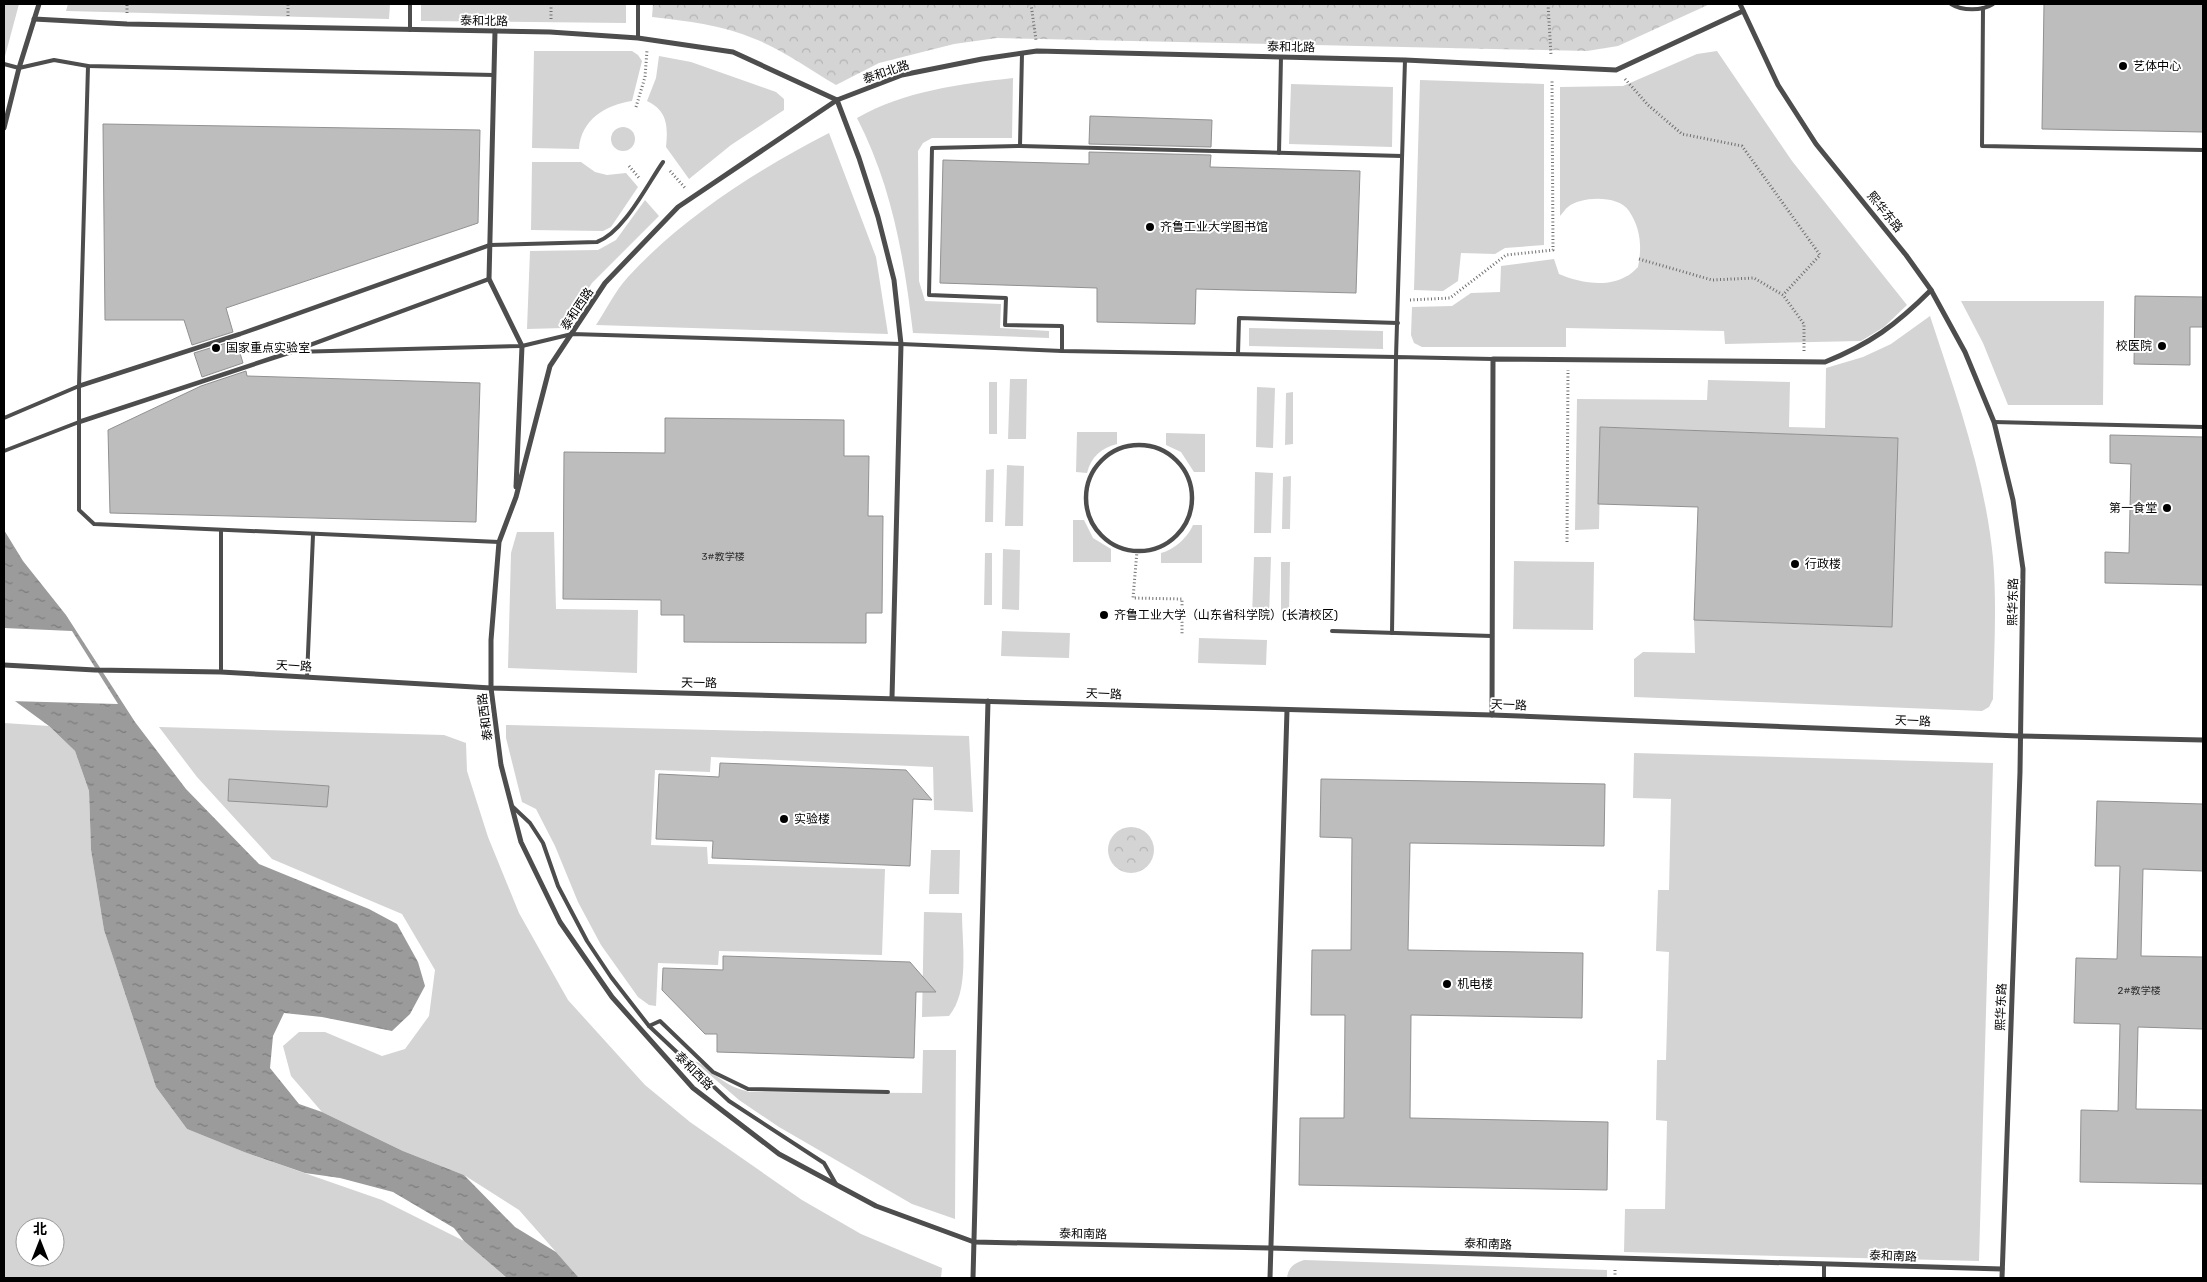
<svg xmlns="http://www.w3.org/2000/svg" width="2207" height="1282" viewBox="0 0 2207 1282" font-family="Rubik,'Noto Sans SC',sans-serif">
<style>
.grass{fill:#d4d4d4;fill-rule:evenodd}
.forest{fill:url(#forest-crowns)}
.water{fill:url(#water-ripples)}
.pier{fill:#fff}
.building{fill:#bdbdbd;stroke:#919191}
.lines{fill:none;stroke-linecap:round;stroke-linejoin:round}
.path{stroke:#6f6f6f;stroke-width:3;stroke-dasharray:1 2.5;stroke-linecap:butt}
.service{stroke:#4d4d4d;stroke-width:4}
.pedestrian{stroke:#4d4d4d;stroke-width:4.5}
.minor{stroke:#4d4d4d;stroke-width:5}
.poi-dot{fill:#000;stroke:#fff;stroke-width:2}
.labels{text-anchor:middle;dominant-baseline:central;stroke-width:4;stroke-linejoin:round;paint-order:stroke}
.number-label{font-size:10px;fill:#2f2f2f}
.street-label{font-size:12px;fill:#000;stroke:#fff}
.poi-label{font-size:12px;fill:#000;stroke:#fff;text-anchor:start}
</style>
<defs>
<pattern id="forest-crowns" width="20" height="18" patternUnits="userSpaceOnUse" patternTransform="scale(1.25)"><rect width="20" height="18" fill="#d4d4d4"/><path d="M2 6a3 3 0 1 1 6 0M12 15a3 3 0 1 1 6 0" fill="none" stroke="#b4b4b4"/></pattern>
<pattern id="water-ripples" width="26" height="14" patternUnits="userSpaceOnUse" patternTransform="scale(1.25)"><rect width="26" height="14" fill="#9b9b9b"/><path d="M2 4q2-2 4 0t4 0M15 11q2-2 4 0t4 0" fill="none" stroke="#7c7c7c"/></pattern>
</defs>
<rect width="100%" height="100%" fill="#fff"/>
<g class="grass">
<path d="M4,4H19L4,60Z"/>
<path d="M68,4H390L389,19L66,11Z"/>
<path d="M421,4H626V23L421,21Z"/>
<path d="M534,51H632L638,55L642,61L632,101C606,105 581,119 579,149L532,148Z"/>
<path d="M1717,51L1792,161L1907,305L1884,327L1861,341L1725,344L1724,331L1566,328V347H1422L1414,343L1411,335L1412,307L1452,306L1471,293L1500,292L1501,266L1554,259L1559,274C1577,282 1606,288 1625,277C1630,275 1634,271 1638,267C1642,247 1641,229 1629,211C1619,195 1581,196 1568,207C1565,209 1563,213 1560,216V87L1623,86L1697,54Z"/>
<path d="M659,56L691,62L776,92L784,99V110L731,145L689,179L666,147C668,127 668,111 647,101L656,78Z"/>
<path d="M1013,78L1012,138H932L923,143L918,151L919,281L925,301L1001,304L1000,328L1049,331V338L913,333C904,257 892,186 857,118C904,91 960,84 1013,78Z"/>
<path d="M1420,80L1544,84V245L1505,248L1495,254L1461,253L1458,281L1443,291L1414,290Z"/>
<path d="M1291,84L1393,87L1392,147L1289,144Z"/>
<circle cx="623" cy="139" r="12"/>
<path d="M829,133L876,257L888,334L596,325C606,310 615,291 628,277C683,217 757,170 829,133Z"/>
<path d="M532,162H581L595,172L607,175L626,173L638,187L611,227L603,231L531,230Z"/>
<path d="M645,200L659,216L592,283L563,328L527,329L530,251L598,250L616,240Z"/>
<path d="M1961,301H2104L2103,405H2008L1983,343Z"/>
<path d="M1930,316C1956,395 1985,475 1993,558C1997,604 1994,652 1993,699L1989,707L1982,711L1634,697V659L1643,652L1695,653L1694,620L1891,627L1898,438L1601,427L1599,529L1575,530L1577,399L1707,400L1708,380L1790,382L1789,427L1825,428L1826,368L1863,357L1891,344Z"/>
<path d="M1249,328L1383,331V349L1249,346Z"/>
<path d="M1010,379H1027L1026,439H1008Z"/>
<rect x="989" y="382" width="8" height="52"/>
<path d="M1257,387L1275,388L1273,448L1256,447Z"/>
<path d="M1293,392V444L1285,445L1286,393Z"/>
<path d="M1077,432H1117V444C1101,448 1091,457 1087,473L1076,472Z"/>
<path d="M1166,433L1205,434V472H1194L1181,452L1166,445Z"/>
<path d="M1007,465L1024,466L1023,526H1005Z"/>
<path d="M994,469L993,522H985L986,470Z"/>
<path d="M1255,472L1273,473L1271,533H1254Z"/>
<path d="M1291,476L1290,529H1282L1283,477Z"/>
<path d="M1073,520H1084L1093,538L1111,549V562H1073Z"/>
<path d="M1193,525H1202V563H1161V553C1174,550 1188,537 1193,525Z"/>
<path d="M517,532H554L556,609L638,610L637,673L508,668L511,553Z"/>
<path d="M1003,549L1020,550L1019,610L1002,609Z"/>
<path d="M985,553H992V605H984Z"/>
<path d="M1254,557H1271L1269,617H1252Z"/>
<path d="M1514,561L1594,562L1593,630L1513,629Z"/>
<path d="M1281,562H1290L1289,614H1281Z"/>
<path d="M1002,631L1070,633L1069,658L1001,656Z"/>
<path d="M1199,638L1267,640L1266,665L1198,663Z"/>
<path d="M4,723L49,726L75,751L89,791L91,850L104,930L156,1087L187,1129L244,1152L382,1200L464,1241L507,1278H4ZM25,1227H55V1257H25Z"/>
<path d="M506,725L969,736L973,812L934,810L933,767L711,757L710,772L655,770L651,845L707,847L708,864L885,869L882,955L719,951L718,965L658,963L656,1006L649,1005L638,997L601,945L578,902L555,846L536,809L522,802L506,738Z"/>
<path d="M159,727L444,735L466,743L467,771L488,837L519,913L568,1000L645,1085L690,1122L802,1200L861,1234L942,1268L941,1278H579L519,1210L464,1175L403,1151L322,1112L291,1076L283,1046L299,1032H325L382,1056L405,1049L429,1016L435,970L402,914L272,859L197,777Z"/>
<path d="M1634,753L1993,763L1979,1261L1624,1252L1625,1209H1665L1667,1121L1656,1120L1657,1060H1666L1669,952L1656,951L1658,890H1669L1671,799L1633,798Z"/>
<path d="M931,850H960L959,894H929Z"/>
<path d="M924,912L962,913C962,944 970,991 949,1016L922,1017Z"/>
<path d="M923,1050H956L955,1219L912,1204L779,1127L739,1100L694,1061C706,1064 712,1074 722,1080C730,1086 739,1089 749,1092L922,1093Z"/>
<path d="M1304,1260L1607,1270V1278H1287C1288,1268 1294,1263 1304,1260Z"/>
</g>
<g class="forest">
<path d="M653,4H1710L1618,46L1587,51L997,38L954,44L879,63L836,85C809,69 783,50 755,39C723,25 687,21 652,17Z"/>
<circle cx="1131" cy="850" r="23"/>
</g>
<path class="water" d="M4,530L23,561L66,615L135,722L186,789L259,864L369,909L397,924L418,962L425,986L410,1014L392,1031L322,1017L284,1013L273,1036L270,1068L299,1104L322,1112L403,1151L464,1175L515,1227L556,1252L579,1278H507L464,1241L454,1228L393,1192L340,1178L305,1173L244,1152L187,1129L156,1087L104,930L91,850L89,791L75,751L49,726L4,693Z"/>
<path class="pier" d="M4,628L72,631L118,704L9,701L4,697Z"/>
<g class="building">
<path d="M2044,4H2203V132L2042,129Z"/>
<path d="M1090,116L1212,120L1211,147L1089,144Z"/>
<path d="M103,124L480,130L478,223L226,308L233,332L192,345L184,320H105Z"/>
<path d="M1089,152L1211,155L1210,167L1360,171L1356,293L1196,289L1195,324L1097,322V288L940,283L943,160L1089,164Z"/>
<path d="M2135,296L2203,297V327H2190V365L2134,364Z"/>
<path d="M236,340L243,363L202,377L194,353Z"/>
<path d="M246,371L247,376L480,383L476,522L110,513L108,430L201,386Z"/>
<path d="M665,418L844,420V456H869L868,516H883L882,613H866V643L684,642V615H661V600L563,599L564,452L665,453Z"/>
<path d="M1600,427L1898,438L1892,627L1694,620L1698,507L1598,504Z"/>
<path d="M2110,435L2203,437V585L2105,583V552L2129,553L2131,464L2110,463Z"/>
<path d="M720,763L906,770L932,800L913,799L910,866L712,858L713,841L656,839L659,774L719,777Z"/>
<path d="M229,779L329,786L327,807L228,801Z"/>
<path d="M1321,779L1605,784L1604,846L1410,843L1408,950L1583,953L1582,1018L1411,1015L1410,1118L1608,1122L1607,1190L1299,1185L1300,1118H1344L1345,1015H1311L1312,950H1351L1352,838L1320,837Z"/>
<path d="M2097,801L2203,804V871L2143,869L2141,956L2203,957V1029L2138,1027L2136,1109L2203,1110V1184L2080,1182L2081,1110L2118,1111L2120,1024L2074,1023L2076,958L2117,959L2120,866H2095Z"/>
<path d="M723,956L910,962L936,992H916L914,1058L717,1052V1034H705L662,990L663,968L723,970Z"/>
</g>
<g class="lines">
<g class="path">
<path d="M551,4V21"/>
<path d="M1031,4L1036,40"/>
<path d="M1548,4L1551,55"/>
<path d="M127,13V4"/>
<path d="M288,16V4"/>
<path d="M1625,79L1648,105L1682,134L1742,146L1820,255L1783,295"/>
<path d="M636,107L645,77L647,50"/>
<path d="M629,166L640,179"/>
<path d="M670,171L686,189"/>
<path d="M1639,259L1712,280L1754,278L1783,295L1804,324V351"/>
<path d="M1410,300L1450,298L1506,255L1553,250L1552,79"/>
<path d="M1567,542L1568,370"/>
<path d="M1137,551L1133,598L1182,599V635"/>
<path d="M1615,1278V1268"/>
</g>
<g class="service">
<path d="M410,4V30"/>
<path d="M1951,4C1962,11 1982,11 1993,4"/>
<path d="M1983,8L1982,146L2203,150"/>
<path d="M638,38V4"/>
<path d="M4,64L19,68L54,60L88,66L494,75"/>
<path d="M88,66L79,386V510L94,524L499,542"/>
<path d="M1020,146L1022,53"/>
<path d="M1279,153L1281,57"/>
<path d="M490,245L597,242C624,232 647,185 663,162"/>
<path d="M1062,351V326L1005,325L1006,298L929,295L932,148L1020,146L1402,156"/>
<path d="M293,352L522,346L572,334L901,344L1062,351L1396,357L1405,60"/>
<path d="M1238,354L1239,318L1398,323"/>
<path d="M4,418L79,386"/>
<path d="M1994,422L2203,427"/>
<path d="M4,451L79,422"/>
<path d="M1332,631L1492,636"/>
<path d="M1392,633L1396,357L1493,359"/>
<path d="M221,672V531"/>
<path d="M307,677L313,535"/>
<path d="M513,807L530,823L543,843L558,886L587,941L611,977L649,1026L729,1101L824,1163L836,1184"/>
<path d="M649,1026L660,1021L713,1072L748,1089L888,1092"/>
<path d="M1824,1278V1264"/>
</g>
<g class="pedestrian">
<path d="M79,386L240,334L490,245"/>
<path d="M79,422L291,352L489,279"/>
<circle cx="1139" cy="498" r="53"/>
</g>
<g class="minor">
<path d="M1740,4L1778,85L1816,144L1906,255L1931,290L1965,352L1994,422L2013,500L2023,569L2020,772L2002,1278"/>
<path d="M1743,11L1616,70L1405,60L1037,51L982,59L902,75L837,100L678,207L605,283L550,366L516,497L499,542L491,640V688L501,765L521,842L560,922L612,997L693,1088L779,1154L876,1206L974,1242L1270,1248L2002,1269"/>
<path d="M34,19L127,24L550,32L638,38L733,52L837,100"/>
<path d="M495,31L489,279L522,346L516,487"/>
<path d="M837,100L859,158L878,217L894,280L901,344L892,698"/>
<path d="M4,128L19,68L39,4"/>
<path d="M4,665L95,670L221,672L491,688L1492,715L2019,736L2203,740"/>
<path d="M1492,715L1493,359L1825,362C1870,344 1896,325 1931,290"/>
<path d="M973,1278L988,701"/>
<path d="M1270,1278L1287,710"/>
</g>
</g>
<g class="poi-dot">
<circle cx="2123" cy="66" r="5"/>
<circle cx="1150" cy="227" r="5"/>
<circle cx="2162" cy="346" r="5"/>
<circle cx="216" cy="348" r="5"/>
<circle cx="2167" cy="508" r="5"/>
<circle cx="1795" cy="564" r="5"/>
<circle cx="1104" cy="615" r="5"/>
<circle cx="784" cy="819" r="5"/>
<circle cx="1447" cy="984" r="5"/>
</g>
<g class="labels">
<g class="number-label">
<text x="723" y="557">3#教学楼</text>
<text x="2139" y="991">2#教学楼</text>
</g>
<g class="street-label">
<text transform="translate(484 21) rotate(1)">泰和北路</text>
<text transform="translate(1291 47) rotate(1)">泰和北路</text>
<text transform="translate(886 72) rotate(-19)">泰和北路</text>
<text transform="translate(1885 212) rotate(51)">熙华东路</text>
<text transform="translate(577 309) rotate(-56)">泰和西路</text>
<text transform="translate(2013 602) rotate(-89)">熙华东路</text>
<text transform="translate(294 666) rotate(3)">天一路</text>
<text transform="translate(699 683) rotate(1)">天一路</text>
<text transform="translate(1104 694) rotate(2)">天一路</text>
<text transform="translate(1509 705) rotate(2)">天一路</text>
<text transform="translate(485 717) rotate(-97)">泰和西路</text>
<text transform="translate(1913 721) rotate(2)">天一路</text>
<text transform="translate(2001 1007) rotate(-88)">熙华东路</text>
<text transform="translate(694 1071) rotate(45)">泰和西路</text>
<text transform="translate(1083 1234) rotate(1)">泰和南路</text>
<text transform="translate(1488 1244) rotate(2)">泰和南路</text>
<text transform="translate(1893 1256) rotate(2)">泰和南路</text>
</g>
<g class="poi-label">
<text x="2133" y="66">艺体中心</text>
<text x="1160" y="227">齐鲁工业大学图书馆</text>
<text x="2152" y="346" text-anchor="end">校医院</text>
<text x="226" y="348">国家重点实验室</text>
<text x="2157" y="508" text-anchor="end">第一食堂</text>
<text x="1805" y="564">行政楼</text>
<text x="1114" y="615">齐鲁工业大学（山东省科学院）(长清校区)</text>
<text x="794" y="819">实验楼</text>
<text x="1457" y="984">机电楼</text>
</g>
</g>
<rect width="2207" height="1282" fill="none" stroke="#000000" stroke-width="10"/>
<g transform="translate(40 1242)"><circle r="24" fill="#ffffff" stroke="#999999"/>
<path d="M0-4L9 19L0 12L-9 19Z" fill="#000000"/>
<text y="-8" font-size="14" font-weight="bold" text-anchor="middle" fill="#000000">北</text>
</g>
</svg>
